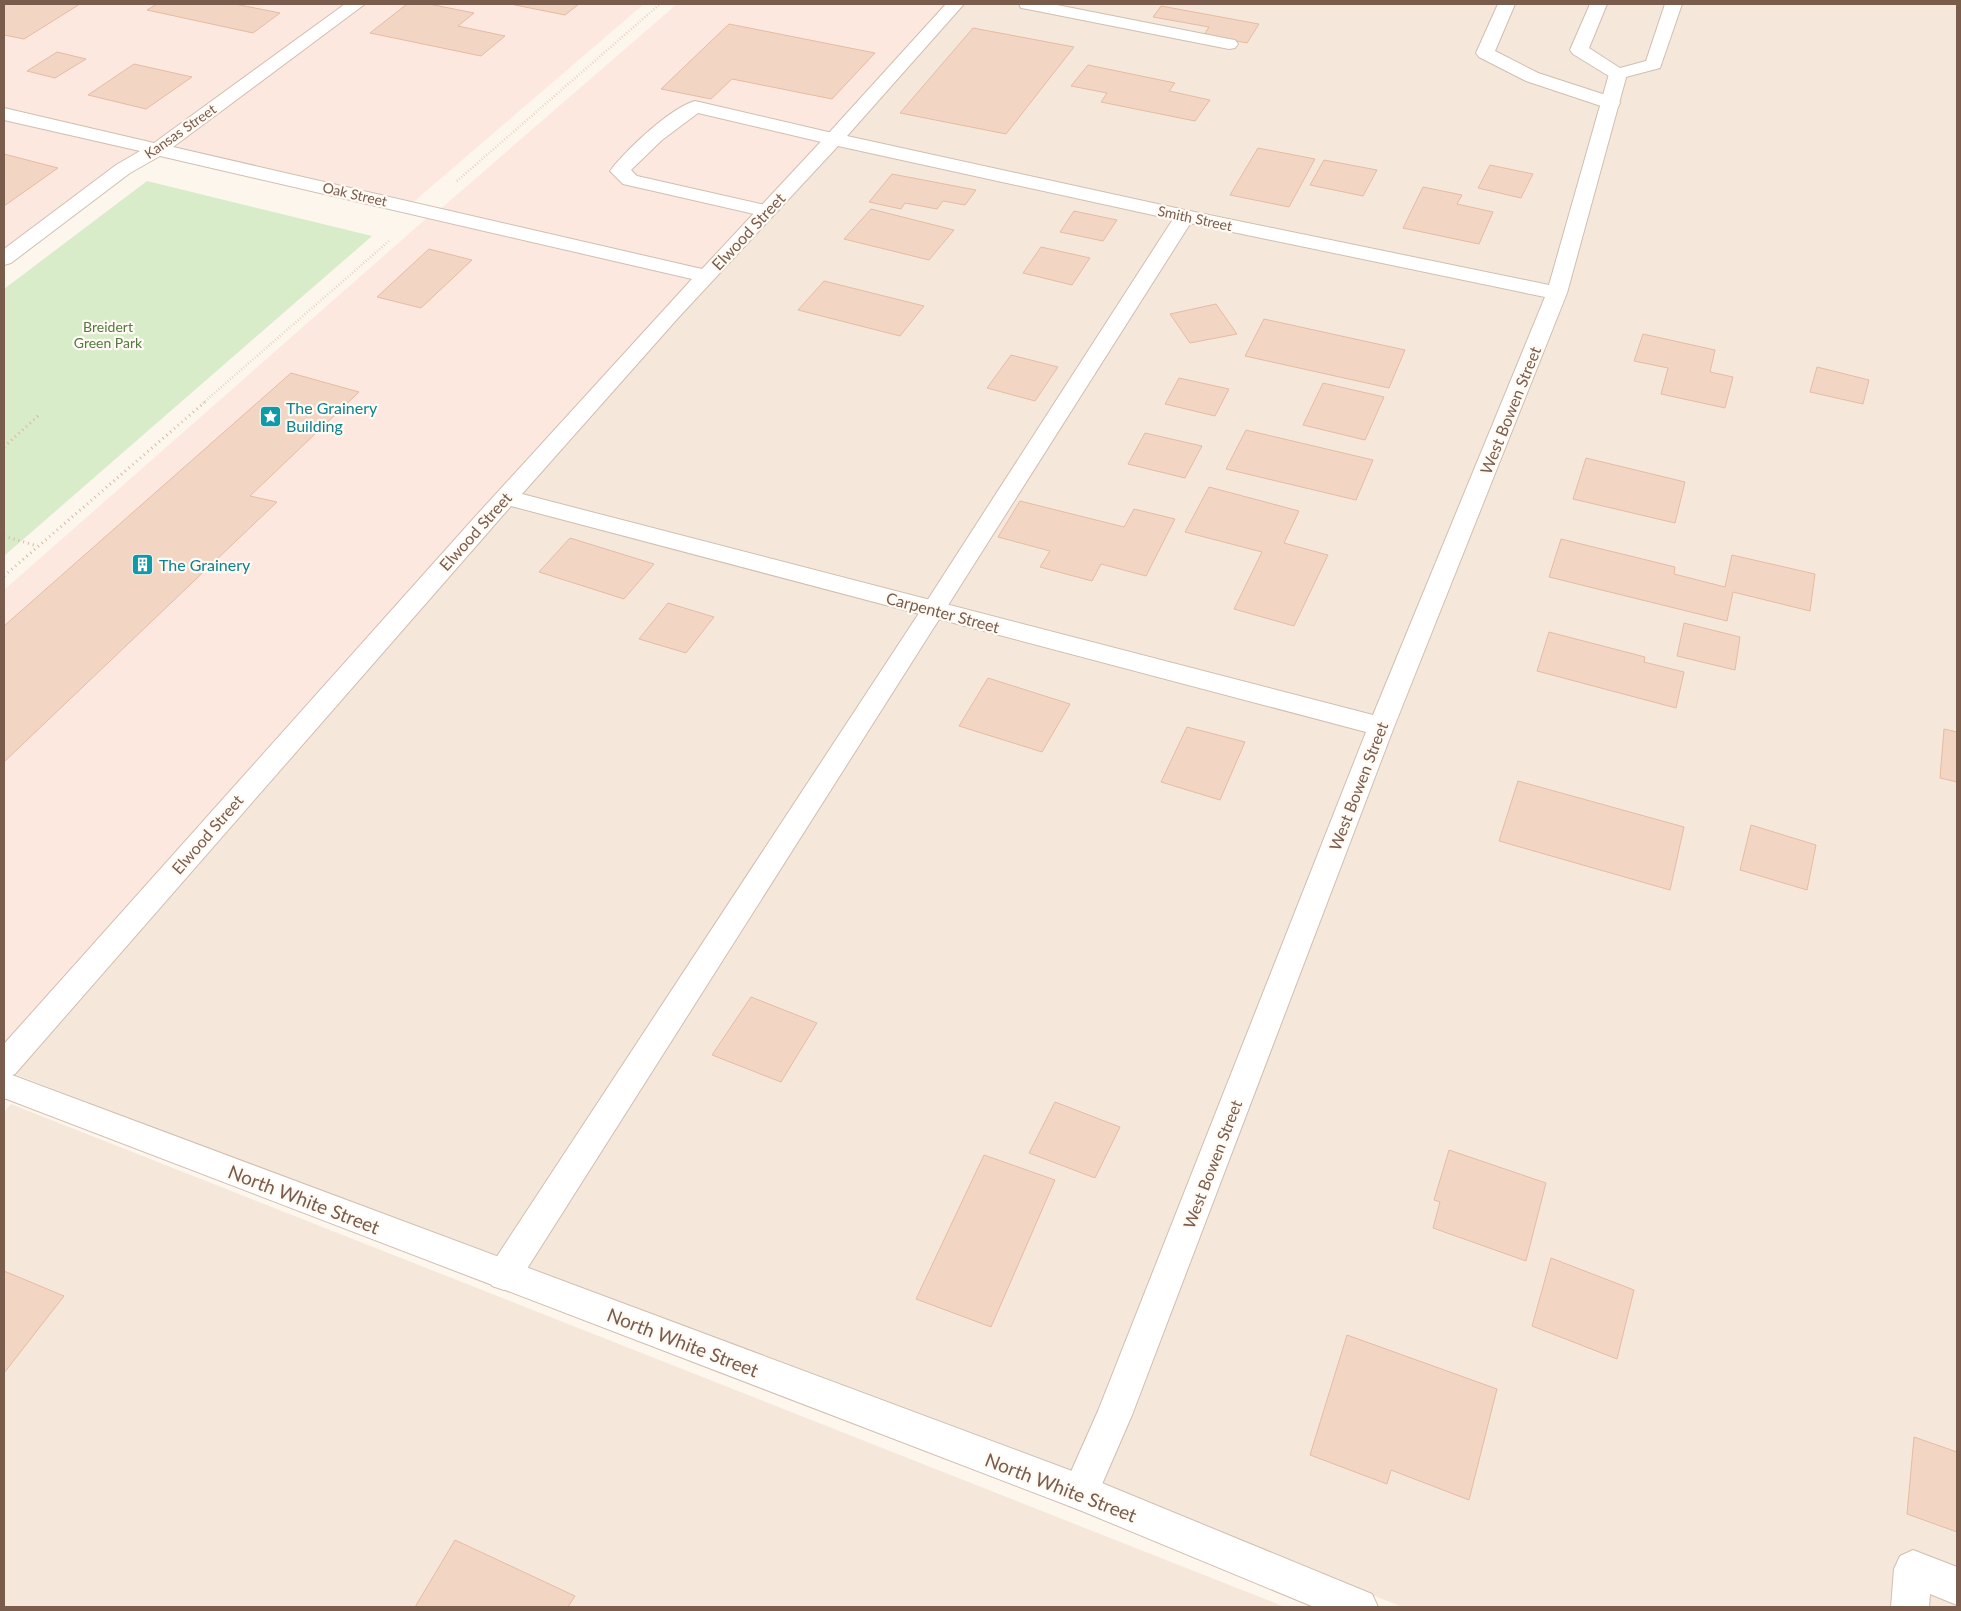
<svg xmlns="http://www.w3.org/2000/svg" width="1961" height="1611" viewBox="0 0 1961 1611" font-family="Lato,sans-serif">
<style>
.residential{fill:#f5e8da}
.commercial{fill:#fde8e0}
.green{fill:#d8ecc9}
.building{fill:#f3d5c3;stroke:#e6bba3}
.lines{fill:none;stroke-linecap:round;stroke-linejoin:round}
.service-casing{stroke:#d1beb0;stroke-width:2}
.minor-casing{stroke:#d1beb0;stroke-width:2}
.tertiary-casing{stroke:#d1beb0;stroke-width:2}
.path-far1{stroke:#d9b8a5;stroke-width:2.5;stroke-dasharray:0.5 2.5;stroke-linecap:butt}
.path{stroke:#d9b8a5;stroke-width:3;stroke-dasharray:1 4;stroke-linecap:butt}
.service{fill:#fff;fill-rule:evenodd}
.minor{fill:#fff;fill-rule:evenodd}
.tertiary{fill:#fff;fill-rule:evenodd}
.labels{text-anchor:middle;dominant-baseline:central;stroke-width:4.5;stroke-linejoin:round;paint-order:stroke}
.far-street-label{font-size:14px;fill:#7a5c4d;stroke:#fffaf3}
.far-park-label{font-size:14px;fill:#537a41;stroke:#fffaf3}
.street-label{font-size:16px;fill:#7a5c4d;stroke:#fffaf3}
.culture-label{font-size:16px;fill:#0d838f;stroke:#fffaf3;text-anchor:start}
.near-street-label{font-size:19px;fill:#7a5c4d;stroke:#fffaf3}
</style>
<rect width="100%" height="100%" fill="#fdf6ec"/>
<g class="residential">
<path d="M948,4H1957V1607H1403L4,1070V1050L696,278Z"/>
<path d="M11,1104L1285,1607H4V1112Z"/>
</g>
<g class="commercial">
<path d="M4,4H349L158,144L4,110Z"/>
<path d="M362,4H644L410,205L167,147Z"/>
<path d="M677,4H950L703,272L438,211Z"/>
<path d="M4,119L147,152L4,256Z"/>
<path d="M429,216L696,278L4,1050V590Z"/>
</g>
<path class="green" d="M147,181L372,236L4,556V289Z"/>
<g class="building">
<path d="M4,4H80L24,39L4,35Z"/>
<path d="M157,4H235L280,13L253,33L147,10Z"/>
<path d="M407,4H429L474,13L458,26L505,36L481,56L370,33Z"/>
<path d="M510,4H579L565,15Z"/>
<path d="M1161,6L1259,24L1247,43L1204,35L1209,27L1153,17Z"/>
<path d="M729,24L875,53L832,99L732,79L711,99L661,89Z"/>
<path d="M973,28L1074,47L1006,134L900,113Z"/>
<path d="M57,52L86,59L55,78L27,71Z"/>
<path d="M134,64L192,77L146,109L88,95Z"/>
<path d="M1088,65L1175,83L1169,91L1210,100L1195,121L1101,102L1107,93L1071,86Z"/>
<path d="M1258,148L1315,159L1289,207L1230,195Z"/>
<path d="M4,154L58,168L4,206Z"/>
<path d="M1324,160L1377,170L1363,196L1310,185Z"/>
<path d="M1490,165L1533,174L1521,198L1478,188Z"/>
<path d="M892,174L960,187L976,190L965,205L943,201L937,209L905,203L901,209L869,202Z"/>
<path d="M1423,187L1462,195L1457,204L1493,212L1479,244L1403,228Z"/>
<path d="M871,209L954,230L929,260L844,239Z"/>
<path d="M1074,211L1117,220L1103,241L1060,232Z"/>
<path d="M1041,247L1090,258L1072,285L1023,273Z"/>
<path d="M429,249L472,260L421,308L377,297Z"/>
<path d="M824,281L924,306L900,336L798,310Z"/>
<path d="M1216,304L1237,334L1190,343L1170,314Z"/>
<path d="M1264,319L1405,350L1389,388L1245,356Z"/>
<path d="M1643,334L1715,350L1710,372L1733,377L1725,408L1661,394L1668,368L1634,361Z"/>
<path d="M1011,355L1058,367L1035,401L987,388Z"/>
<path d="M1817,367L1869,380L1863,404L1810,392Z"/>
<path d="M291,373L359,392L250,496L277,502L4,762V626Z"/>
<path d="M1179,378L1229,389L1215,416L1165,404Z"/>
<path d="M1323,383L1384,397L1365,440L1303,425Z"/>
<path d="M1246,430L1373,460L1356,500L1226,469Z"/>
<path d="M1145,433L1202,446L1185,478L1128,464Z"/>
<path d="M1586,458L1685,482L1675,523L1573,499Z"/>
<path d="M1209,487L1299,511L1284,543L1328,555L1294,626L1234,609L1262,552L1185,532Z"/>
<path d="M1020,501L1124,527L1134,509L1175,519L1146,576L1101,564L1092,581L1040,567L1050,551L998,537Z"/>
<path d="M570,538L654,564L624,599L539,572Z"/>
<path d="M1561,539L1675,567L1674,574L1725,587L1732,555L1815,574L1810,611L1733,592L1727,621L1549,577Z"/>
<path d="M668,603L714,617L686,653L639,639Z"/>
<path d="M1684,623L1740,637L1735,670L1677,656Z"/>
<path d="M1549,632L1645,657L1644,662L1684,672L1676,708L1537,671Z"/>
<path d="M988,678L1070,704L1042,752L959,726Z"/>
<path d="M1187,727L1245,742L1220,800L1161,782Z"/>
<path d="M1944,729L1957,732V782L1940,778Z"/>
<path d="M1518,781L1684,827L1670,890L1499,841Z"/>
<path d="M1751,825L1816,845L1807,890L1740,870Z"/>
<path d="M751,997L817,1023L781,1082L712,1055Z"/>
<path d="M1055,1102L1120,1127L1095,1178L1029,1153Z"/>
<path d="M1449,1150L1546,1183L1526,1261L1433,1228L1440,1202L1434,1200Z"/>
<path d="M984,1155L1055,1180L991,1327L916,1299Z"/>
<path d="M1551,1258L1634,1290L1617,1359L1532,1326Z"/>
<path d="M4,1271L64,1296L4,1373Z"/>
<path d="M1347,1335L1497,1389L1469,1500L1391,1470L1387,1484L1310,1455Z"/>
<path d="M1914,1437L1957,1452V1532L1907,1514Z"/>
<path d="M455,1540L575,1596L568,1607H415Z"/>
</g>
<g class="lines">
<defs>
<g id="service">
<path d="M1019,4H1052L1229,39L1235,40L1238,44L1235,48L1229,49L1027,9L1021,8Z"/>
<path d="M1498,4H1515L1495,51L1538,73L1618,99L1620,103L1618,107L1611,109L1604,107L1526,81L1479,57L1476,53Z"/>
<path d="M1590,4H1607L1589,48L1620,68L1646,61L1665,4H1682L1660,68L1618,79L1612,78L1573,54L1570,50Z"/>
<path d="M695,101L841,135L843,139L841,143L834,145L698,113L662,140L631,170L637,176L774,207L777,211L774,215L767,217L623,184L610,171L613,167C630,147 670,108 695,101Z"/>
<path d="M1185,210L1192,212L1195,216L516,1286L504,1290L492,1286L487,1275L492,1264L925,604L1175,216L1178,212Z"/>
<path d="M1913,1550L1957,1567V1605L1930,1594L1929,1607H1891L1894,1569L1900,1556Z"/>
</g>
<path id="minor" d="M345,4H365L173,147L702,269L827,135L946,4H964L847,136L1185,210L1549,285L1609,74L1612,70L1618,69L1624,70L1627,74L1567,293L1394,727L1132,1415L1093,1505L1080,1510L1067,1505L1062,1492L1098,1411L1366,732L511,506L15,1074L4,1078V1044L473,519L692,279L160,156L130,173L11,263L4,265V249L116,165L140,151L4,120V108L154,143ZM838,146L1185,222L1545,297L1373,715L522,494L678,318Z"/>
<path id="tertiary" d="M4,1072L1080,1474L1372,1594L1378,1607H1314L1077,1509L4,1098Z"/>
</defs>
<use href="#service" class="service-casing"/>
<use href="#minor" class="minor-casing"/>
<use href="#tertiary" class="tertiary-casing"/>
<g class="path-far1">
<path d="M457,181L660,4"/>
<path d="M203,403L389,241"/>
</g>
<g class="path">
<path d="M4,447L39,415"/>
<path d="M4,536L37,546"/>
<path d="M4,576L205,402"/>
</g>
<use href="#service" class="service"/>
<use href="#minor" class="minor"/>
<use href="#tertiary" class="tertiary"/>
</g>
<defs>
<symbol id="sight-square" viewBox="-11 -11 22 22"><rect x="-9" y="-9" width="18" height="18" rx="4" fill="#0f9aa8" stroke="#fffaf3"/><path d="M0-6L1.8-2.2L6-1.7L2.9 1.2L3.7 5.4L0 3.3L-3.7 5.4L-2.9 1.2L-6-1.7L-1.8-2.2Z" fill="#fff"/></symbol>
<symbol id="building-square" viewBox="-11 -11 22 22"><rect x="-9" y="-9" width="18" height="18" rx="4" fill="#0f9aa8" stroke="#fffaf3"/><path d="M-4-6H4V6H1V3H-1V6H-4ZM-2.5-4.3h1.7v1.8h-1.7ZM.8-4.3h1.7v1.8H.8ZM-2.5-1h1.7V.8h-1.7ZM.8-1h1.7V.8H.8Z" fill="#fff"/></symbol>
</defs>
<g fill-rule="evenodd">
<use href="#sight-square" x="258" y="404" width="25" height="25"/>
<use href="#building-square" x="130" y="552" width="25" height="25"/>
</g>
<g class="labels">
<g class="far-street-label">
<text transform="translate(180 131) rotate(-35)">Kansas Street</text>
<text transform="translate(355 194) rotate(13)">Oak Street</text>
<text transform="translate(1195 218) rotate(12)">Smith Street</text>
</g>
<g class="far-park-label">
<text x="108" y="326">Breidert<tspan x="108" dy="16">Green Park</tspan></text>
</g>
<g class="street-label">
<text transform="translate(748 231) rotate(-47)">Elwood Street</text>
<text transform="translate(1510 410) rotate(-68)">West Bowen Street</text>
<text transform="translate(475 531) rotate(-48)">Elwood Street</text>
<text transform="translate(943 612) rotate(15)">Carpenter Street</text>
<text transform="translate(1358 786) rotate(-69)">West Bowen Street</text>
<text transform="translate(207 834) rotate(-49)">Elwood Street</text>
<text transform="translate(1212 1164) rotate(-69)">West Bowen Street</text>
</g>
<g class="culture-label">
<text x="286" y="407">The Grainery<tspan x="286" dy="18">Building</tspan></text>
<text x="159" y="564">The Grainery</text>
</g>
<g class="near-street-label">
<text transform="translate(304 1199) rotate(21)">North White Street</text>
<text transform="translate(683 1342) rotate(21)">North White Street</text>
<text transform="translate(1061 1487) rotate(21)">North White Street</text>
</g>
</g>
<rect width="1961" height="1611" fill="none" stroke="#7a5c4d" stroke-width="10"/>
</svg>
